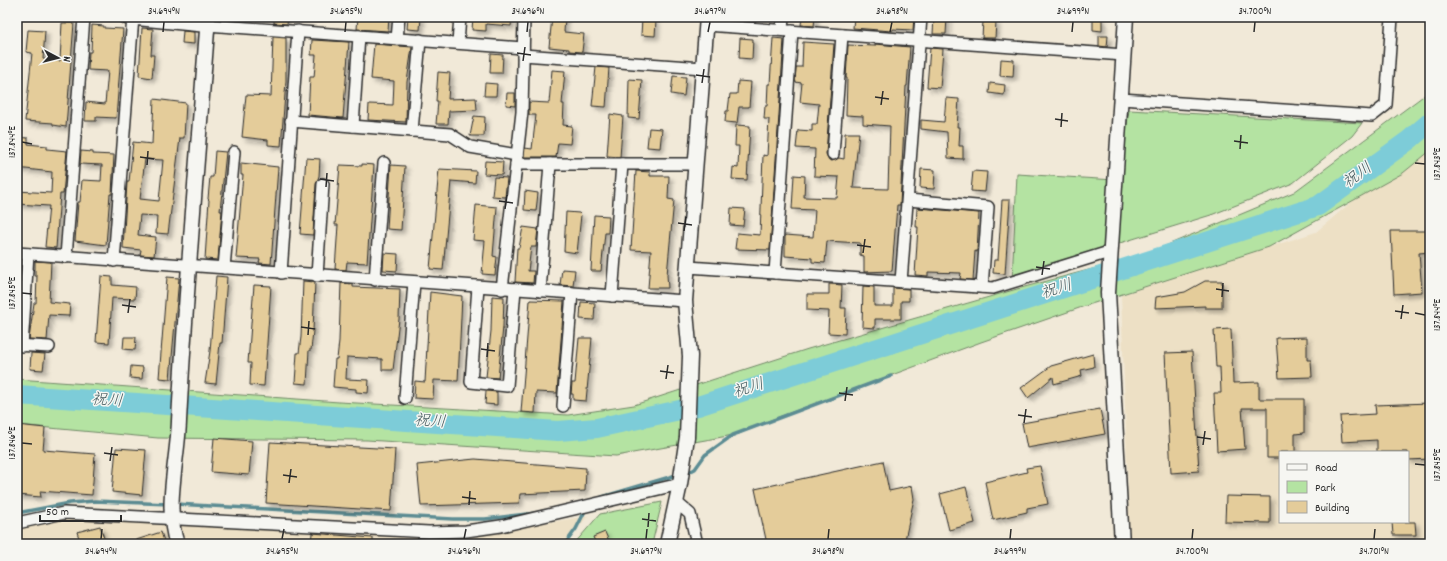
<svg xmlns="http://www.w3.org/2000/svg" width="1447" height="561" viewBox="0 0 1447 561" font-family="Dekko,'Klee One',sans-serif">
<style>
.built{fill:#ede0c5;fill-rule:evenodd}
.green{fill:#b4e3a2;stroke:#708766}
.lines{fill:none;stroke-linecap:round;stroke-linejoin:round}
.stream{stroke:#5c8c93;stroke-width:3.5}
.river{stroke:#7dccd8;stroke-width:20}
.building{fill:#e4cc9a;stroke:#2b2b2b;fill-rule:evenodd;filter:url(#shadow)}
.minor-casing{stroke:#2b2b2b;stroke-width:14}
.tertiary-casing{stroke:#2b2b2b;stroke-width:17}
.minor{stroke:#f6f6f2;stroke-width:11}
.tertiary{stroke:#f6f6f2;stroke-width:14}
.ticks{fill:none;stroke:#2b2b2b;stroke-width:1.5}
.labels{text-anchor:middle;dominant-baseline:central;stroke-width:3;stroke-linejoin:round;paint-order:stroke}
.water-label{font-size:16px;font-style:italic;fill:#445b5f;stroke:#f6f6f2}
.neatline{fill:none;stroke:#2b2b2b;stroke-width:1.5}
.ticks-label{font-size:10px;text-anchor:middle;fill:#2b2b2b}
</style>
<defs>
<filter id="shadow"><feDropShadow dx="3.5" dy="3.5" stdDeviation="2" flood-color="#0004"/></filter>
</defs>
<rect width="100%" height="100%" fill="#f1e9d8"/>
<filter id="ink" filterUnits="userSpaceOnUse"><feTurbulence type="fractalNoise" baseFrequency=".025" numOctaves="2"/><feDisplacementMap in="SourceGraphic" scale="8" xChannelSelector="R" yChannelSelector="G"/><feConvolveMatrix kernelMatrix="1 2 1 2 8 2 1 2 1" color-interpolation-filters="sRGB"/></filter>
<g filter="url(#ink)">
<g class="built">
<path d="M1430,136V544H1130L1121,295L1316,232ZM1280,452H1408V522H1280Z"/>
<path d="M588,516L565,544H17V527L44,518L188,524L445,539Z"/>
</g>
<g class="green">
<path d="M1430,91V151L1403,173L1269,247L1088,305L981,342L765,422L739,434L616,456L367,440L158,438L17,425V379L339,402L568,415L634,405L808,349L1017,289L1141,256L1294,192Z"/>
<path d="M1129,110L1362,123L1352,136L1293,183L1211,215L1110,246L1012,281L1017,174L1115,180L1111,236Z"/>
<path d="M662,502L652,544H574L600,514Z"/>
</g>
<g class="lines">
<g class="stream">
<path d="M689,472L695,469L705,455L733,435L891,376"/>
<path d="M602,497L673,476"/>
<path d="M175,504L453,519H485L536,513"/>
<path d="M17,513L70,503L95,501L169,504"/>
<path d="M565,544L576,529L585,511"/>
</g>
<path class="river" d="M17,395L558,431L597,428L698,406L1318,206L1409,140L1430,122"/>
</g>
<g class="building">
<path d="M274,17H288L287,24L274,23Z"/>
<path d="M358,17H389L388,31L357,29Z"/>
<path d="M408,17H421L420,30L407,29Z"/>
<path d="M473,17H512L511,26L486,24V31L472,30Z"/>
<path d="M552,17H565L564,32L584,34L582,52L569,51V49L549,47Z"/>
<path d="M802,17H815L814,26L801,25Z"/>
<path d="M854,17H914L913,30L893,29L892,31L853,28Z"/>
<path d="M934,17H947L946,34H933Z"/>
<path d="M1093,18H1102V31L1093,30Z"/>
<path d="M642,19L656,20L655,36L641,35Z"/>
<path d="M983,21L996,22L995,38H982Z"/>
<path d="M62,23H74L66,127L53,125V123L25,121L32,53L26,52L28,30L45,31L43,59L60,61Z"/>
<path d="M92,25L104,26V28L123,29L116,118L96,117V121H85L86,102L105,104L108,71L88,70L89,52H91Z"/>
<path d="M142,28L153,29L151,55H154L152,78L139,76Z"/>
<path d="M183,31L194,32V44L182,43Z"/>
<path d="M1099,36H1108L1107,47L1099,46Z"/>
<path d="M273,37L286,38V81L281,146L268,145V140L242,137L246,95L271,96Z"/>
<path d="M740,38L753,39L752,59L739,58Z"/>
<path d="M773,38L784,39L770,250L735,249L737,233L760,235L763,155L767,156L769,119H764L765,106H767L768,84H770Z"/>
<path d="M312,40L349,42L343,118L308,115L310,77H314L316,55H311Z"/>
<path d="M803,42L834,44L826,154L829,160L832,161L839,158L844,159L845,133H859L853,188L888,189L890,126L863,124V116L846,115L847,78H846L848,45L875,46V44L910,47L907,86H906L900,205H897L892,271L864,272V256L860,255V243L827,241L825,263L812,262V258L785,256V235L813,237L815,210L792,209L794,175L805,176L804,197L837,198L839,177L814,176L815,149L796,148L798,130L812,131V124H817L819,104L800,102L802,83L795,82L796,67H802Z"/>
<path d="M374,44L412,47L407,82L406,122L368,120L369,104L393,105L394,81L371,79Z"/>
<path d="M930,48L943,49L940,88L927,87Z"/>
<path d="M491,54L503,55L502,73H490Z"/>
<path d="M1001,59L1014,60L1013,77L1000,76Z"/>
<path d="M596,67L609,68L606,107L592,106Z"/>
<path d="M552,70L565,71L562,104H564L563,125L572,126L570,144L558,143L556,157H524L525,148L532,149L536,115H529V102L549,103Z"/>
<path d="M438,72L450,73L448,99L476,98L477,110L449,111L448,124H436L438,101H436Z"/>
<path d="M673,76L686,77L684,96L671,94Z"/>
<path d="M629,79L642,80L639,119L628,118Z"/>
<path d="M738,81L751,82L749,107H739L737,123L725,122L726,111H728L730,94H737Z"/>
<path d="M485,83L497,84L496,96H484Z"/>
<path d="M990,83L1005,85L1004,95L989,93Z"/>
<path d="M507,93H515V106L506,105Z"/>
<path d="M946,98L959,99L957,127H960L959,146H963V159L948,158L947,132L921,129V120L944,122Z"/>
<path d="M154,99L186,103L184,138H180L168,234L156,233L157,216L140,215L138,235L156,237L154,256L140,255L141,250L123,248L127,182H129L133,142L152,144ZM145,159L163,160L159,201L140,199Z"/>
<path d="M610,114L623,116L620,157L607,156Z"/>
<path d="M474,116L485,117L484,136H470Z"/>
<path d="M736,125L750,126L747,180L732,179L733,167L738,168L739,146H735Z"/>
<path d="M649,128L662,129L660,148L647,147Z"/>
<path d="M17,137L28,138V144L47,146V149L67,151L63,194H60L56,248L45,247L49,206L17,204V191L51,193L52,172L17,168Z"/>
<path d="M81,151L93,152V154L114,155L112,194H110L106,245L75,241L78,202H80L82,180L101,181L102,165L80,164Z"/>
<path d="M215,151L226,152L220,211H222L218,260L205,259L209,200L208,199L210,177H213Z"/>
<path d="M306,158L320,159L319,176L316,184L313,235L300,234Z"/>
<path d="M485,161L503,162L502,175L484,174Z"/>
<path d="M241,163L278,167L271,264L259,263L260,259L236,258L243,175H241Z"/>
<path d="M362,164L374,165L367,263L347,262L346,270L335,269L338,225H335L340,165L362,166Z"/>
<path d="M391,165L405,166L401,230L387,229Z"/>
<path d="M439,169L476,171L475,183L451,181L443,270L430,269Z"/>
<path d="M921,169L935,170L934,189L920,188Z"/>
<path d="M636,171L650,172V176H669L668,199L674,200L667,275L668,288H648L651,251L631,250Z"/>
<path d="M973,171L987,172L985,192L971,191Z"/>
<path d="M494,177L507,178L505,197L492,196Z"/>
<path d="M525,191L538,193L536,211L524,210Z"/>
<path d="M1002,200H1010L1005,274L993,273L994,260H998Z"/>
<path d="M476,205L497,207L493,256L497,257L495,275L482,274L485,241L473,240Z"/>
<path d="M731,208L745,209L743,226L730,225Z"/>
<path d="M917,208L979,213L977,252L975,251L973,280L960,279L961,273L928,272V276L915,275L918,227H916Z"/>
<path d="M566,212L579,213L581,215L577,253L564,251Z"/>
<path d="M594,215L609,216L608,233H605L601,271H591Z"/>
<path d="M523,227L538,229L536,247H531L528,271H534L533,283L515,282L517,248H519Z"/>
<path d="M1391,231H1430V252L1419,253L1422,292L1394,294Z"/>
<path d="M384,253L398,254L397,271L383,270Z"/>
<path d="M35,261L51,262L49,302L70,304L69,316L49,315L47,340L29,339L34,303H36L37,276H35Z"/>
<path d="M562,269L575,270L573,286L560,285Z"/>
<path d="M101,276L112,277V285L136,287L135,299L112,298L109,343L96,342Z"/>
<path d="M216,276L227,277L222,343H220L216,384L205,383L210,351Z"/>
<path d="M167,277L179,278L170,379L159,378Z"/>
<path d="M303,281L315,282L313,331L311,350H309L307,384L295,383L297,353H299L301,337Z"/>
<path d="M1205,281H1222V308H1205V306L1155,308L1156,297L1185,292Z"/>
<path d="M341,283L353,284V287L400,289L399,319L393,370H382V359L347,357L346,379L369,380L368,393L356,392V389L333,387L335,359H337L339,341Z"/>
<path d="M829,284L842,285L841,308H846L845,334L828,333L829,311L807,310V294H829Z"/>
<path d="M254,285L271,286L264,386L250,385L251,363H248Z"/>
<path d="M863,286L874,287V306H893V288L909,289V301H901V319H875V328L862,327Z"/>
<path d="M430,292L462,296L458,381L434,380L433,399L414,398L415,381L425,382Z"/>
<path d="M492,296L504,297L503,327L498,378L486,377L491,331Z"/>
<path d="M530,300L564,301L557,393L536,392L535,413L521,412Z"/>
<path d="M581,302L595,303L594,320L580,319Z"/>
<path d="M1231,329L1233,383L1259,382V399H1304V433L1295,434V452H1280V458H1267V408H1242L1245,449L1217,451L1214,393H1221L1220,367H1216L1214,330Z"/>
<path d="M124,337H136L135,350L123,349Z"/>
<path d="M1307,337V360H1311L1312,377L1279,378L1276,338Z"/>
<path d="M579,338H592L586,401L573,400V394H571L572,383H575Z"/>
<path d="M1192,352L1199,471L1171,473L1165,353Z"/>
<path d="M31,353L45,354L43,370L30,369Z"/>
<path d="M1093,354L1094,367L1081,370L1082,376L1054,384L1053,377L1028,398L1021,388L1051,366Z"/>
<path d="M131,366L143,367L142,379L130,378Z"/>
<path d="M486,391L497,392V405L485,404Z"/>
<path d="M1430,403V459L1408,460V452H1377V440L1342,442L1340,416L1376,414L1375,405Z"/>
<path d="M1100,409L1105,434L1027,448L1022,423Z"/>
<path d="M17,425L45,428L43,450L95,454L92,495L40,491L41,497L17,495Z"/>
<path d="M214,438L252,441L249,475L211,472Z"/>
<path d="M270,442L395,449L391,511L266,503Z"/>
<path d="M116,448L146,450L142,495L112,492Z"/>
<path d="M475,459L586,468L585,491L520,494L519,503L421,506L417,465Z"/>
<path d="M883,461L889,491L912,486L914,499L904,544H767L755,489Z"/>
<path d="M1040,466L1048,504L1027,508V512L993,520L985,482L1027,472L1026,468Z"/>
<path d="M966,487L975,523L949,530L940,494Z"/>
<path d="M1226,496L1270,497V523L1225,522Z"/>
<path d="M1392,522H1415L1416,535H1393Z"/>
<path d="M100,526L106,544H81L77,532Z"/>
<path d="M161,532L165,544H130V542Z"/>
<path d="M605,532L610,544H596L593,537Z"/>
<path d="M312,533L373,538V544H311Z"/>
</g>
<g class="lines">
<defs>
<g id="minor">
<path d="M207,25L523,48"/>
<path d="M706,25L1124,55"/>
<path d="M782,30L783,17"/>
<path d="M397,39L399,17"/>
<path d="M458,43L460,17"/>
<path d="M523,55L703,68"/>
<path d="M1121,99L1372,116L1386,105L1392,17"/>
<path d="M291,121L450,134L470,147L517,155"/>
<path d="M353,126L359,36"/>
<path d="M412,131L420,40"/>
<path d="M833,154L842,35"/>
<path d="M516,164H695"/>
<path d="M908,200L988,207L982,287"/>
<path d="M17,253L685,301"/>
<path d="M66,257L84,17"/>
<path d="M114,261L133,17"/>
<path d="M688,267L993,288L1109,252"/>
<path d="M224,268L234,152"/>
<path d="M281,273L298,31"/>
<path d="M775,273L792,31"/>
<path d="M317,276L323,184"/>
<path d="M375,280L384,163"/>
<path d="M901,282L921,17"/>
<path d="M478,287L471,382L507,386L515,289"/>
<path d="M502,289L522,112L524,17"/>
<path d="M540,291L550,164"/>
<path d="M612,296L622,164"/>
<path d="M17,345L49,347"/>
<path d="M22,346L28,254"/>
<path d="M405,398L414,282"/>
<path d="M563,406L572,293"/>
<path d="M677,503L690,514L697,544"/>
<path d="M17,523L64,513L429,532L466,531L501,526L680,484"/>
</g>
<g id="tertiary">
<path d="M127,17L207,25"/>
<path d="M177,544C164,508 178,459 179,421C186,286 198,152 208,17"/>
<path d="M667,544L680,484L687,437L690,356L685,301L707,17"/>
<path d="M1122,544L1108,293L1126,17"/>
</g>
</defs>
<use href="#minor" class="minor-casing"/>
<use href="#tertiary" class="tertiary-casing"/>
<use href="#minor" class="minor"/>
<use href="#tertiary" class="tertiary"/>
</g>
</g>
<path class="ticks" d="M163,32L164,22M345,32L346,22M527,32L528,22M708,32L710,22M890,32L892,22M1072,32L1073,22M1254,32L1255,22M517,53L531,55M523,61L525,47M696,75L710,77M702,83L704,69M875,97L889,99M881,105L883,91M1055,119L1068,121M1061,127L1062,113M1234,141L1248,143M22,142L32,144M1240,149L1241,135M140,157L154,159M1415,163L1425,164M147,165L148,151M320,179L334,181M326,187L327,173M499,201L513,203M505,209L507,195M678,223L692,225M684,231L686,217M857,245L871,247M863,253L865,239M1036,267L1050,269M1042,275L1044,261M1216,289L1229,291M22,293L32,294M1222,297L1223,283M122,305L136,307M1395,311L1409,313M128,313L130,299M1415,313L1425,315M1401,319L1403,305M301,327L315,329M308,335L309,321M481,349L495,351M487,357L488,343M660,371L674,373M666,379L668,365M839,393L853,395M845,401L847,387M1018,415L1032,417M1024,423L1026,409M1197,437L1211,439M22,443L32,444M1203,445L1205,431M104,453L118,455M110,461L112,447M1415,464L1425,465M283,475L297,477M289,483L291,469M462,497L476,499M469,505L470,491M642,519L656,521M648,527L649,513M101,539L102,529M282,539L284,529M464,539L466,529M646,539L647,529M828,539L829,529M1010,539L1011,529M1192,539L1193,529M1374,539L1375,529"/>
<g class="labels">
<g class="water-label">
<text transform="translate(1358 176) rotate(-37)">祝川</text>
<text transform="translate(1057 290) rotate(-18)">祝川</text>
<text transform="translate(749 389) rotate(-18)">祝川</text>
<text transform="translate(107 401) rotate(4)">祝川</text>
<text transform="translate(430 422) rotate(4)">祝川</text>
</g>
</g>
<rect width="1447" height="561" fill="none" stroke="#f6f6f2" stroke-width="44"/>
<rect x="1279" y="451" width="130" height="72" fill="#f6f6f2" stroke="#a5a5a2"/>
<rect x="1287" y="464" width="20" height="6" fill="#f6f6f2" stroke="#a5a5a2"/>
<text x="1315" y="471" font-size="12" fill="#2b2b2b">Road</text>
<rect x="1287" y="481" width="20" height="12" fill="#b4e3a2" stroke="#a5a5a2"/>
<text x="1315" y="491" font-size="12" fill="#2b2b2b">Park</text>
<rect x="1287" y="501" width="20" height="12" fill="#e4cc9a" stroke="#a5a5a2"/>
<text x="1315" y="511" font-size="12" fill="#2b2b2b">Building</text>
<g transform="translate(58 58) rotate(97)" stroke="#f6f6f2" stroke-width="3" paint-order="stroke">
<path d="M0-3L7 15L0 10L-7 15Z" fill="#2b2b2b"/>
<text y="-6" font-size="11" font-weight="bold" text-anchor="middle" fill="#2b2b2b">N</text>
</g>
<path d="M40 515v6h81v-6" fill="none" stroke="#2b2b2b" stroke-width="2"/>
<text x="46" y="515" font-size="12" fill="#2b2b2b" stroke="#f6f6f2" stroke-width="3" paint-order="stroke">50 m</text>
<rect x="22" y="22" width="1403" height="517" class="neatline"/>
<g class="ticks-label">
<text x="164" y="14">34.694°N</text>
<text x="346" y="14">34.695°N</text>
<text x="528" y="14">34.696°N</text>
<text x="710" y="14">34.697°N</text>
<text x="892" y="14">34.698°N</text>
<text x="1073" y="14">34.699°N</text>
<text x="1255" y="14">34.700°N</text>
<text transform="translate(11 142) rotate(-90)" y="4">137.844°E</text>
<text transform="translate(1436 164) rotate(-90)" y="4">137.843°E</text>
<text transform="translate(11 293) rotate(-90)" y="4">137.845°E</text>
<text transform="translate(1436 315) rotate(-90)" y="4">137.844°E</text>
<text transform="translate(11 443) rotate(-90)" y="4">137.846°E</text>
<text transform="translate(1436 465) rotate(-90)" y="4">137.845°E</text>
<text x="101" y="554">34.694°N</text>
<text x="282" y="554">34.695°N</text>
<text x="464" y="554">34.696°N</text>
<text x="646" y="554">34.697°N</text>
<text x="828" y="554">34.698°N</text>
<text x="1010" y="554">34.699°N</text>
<text x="1192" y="554">34.700°N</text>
<text x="1374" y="554">34.701°N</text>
</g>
</svg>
